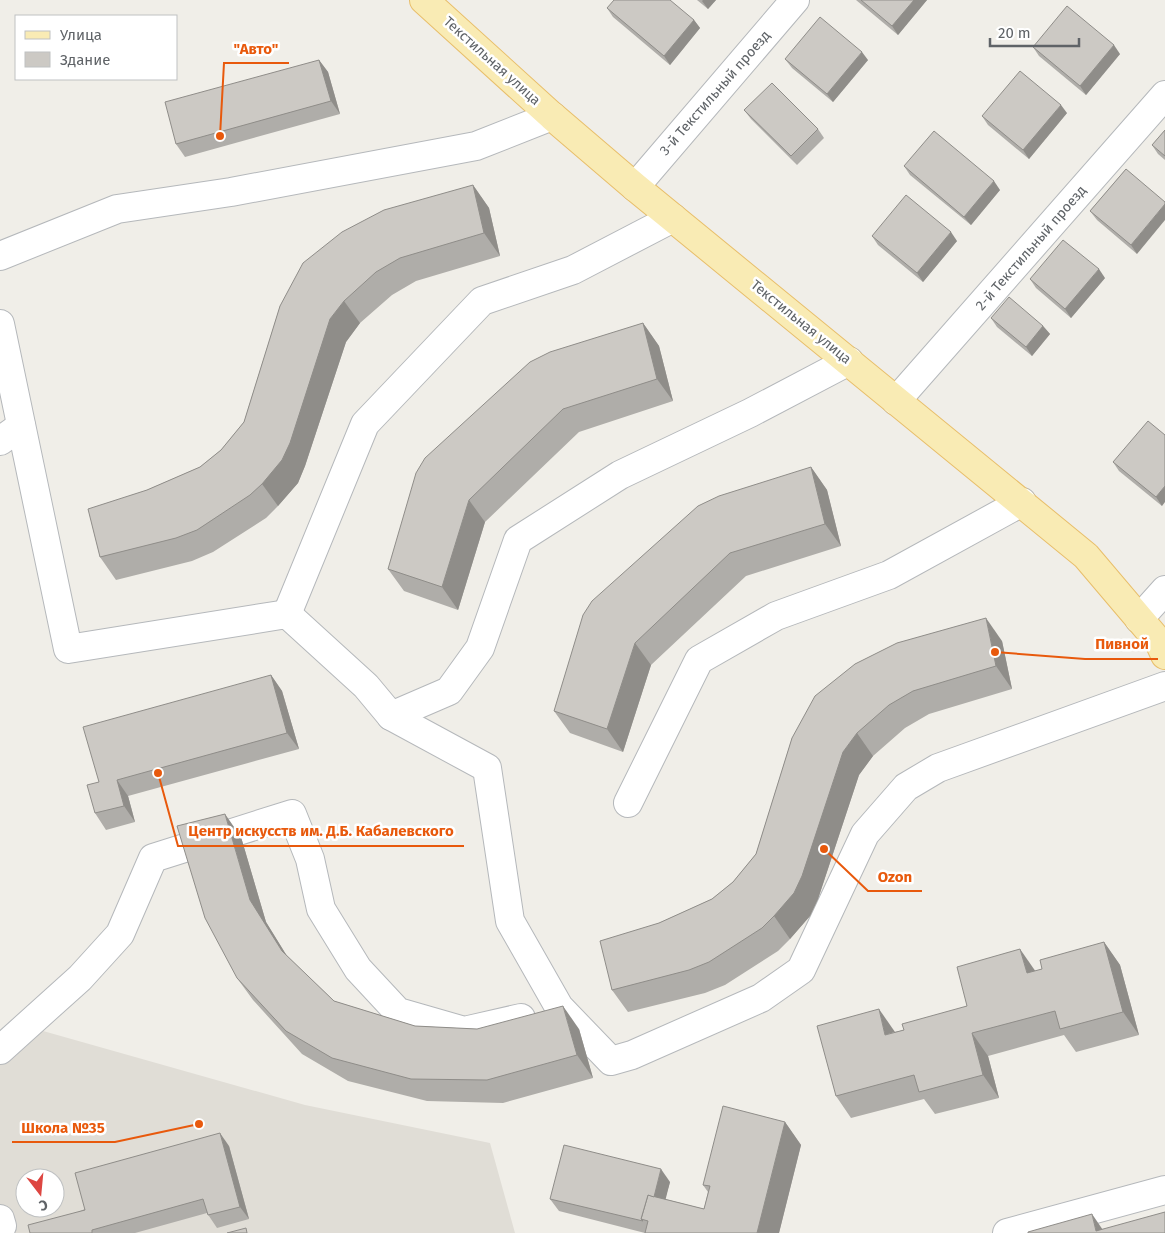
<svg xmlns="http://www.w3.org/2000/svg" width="1165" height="1233" viewBox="0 0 1165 1233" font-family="'Fira Sans',sans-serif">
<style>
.education{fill:#e0ddd6;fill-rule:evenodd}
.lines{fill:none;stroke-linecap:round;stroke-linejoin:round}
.minor-casing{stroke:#b5b8bb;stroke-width:30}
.major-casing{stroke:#e8be6a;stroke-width:30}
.minor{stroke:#fff;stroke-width:28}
.major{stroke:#f9ebb4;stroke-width:28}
.wall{fill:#afada9}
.shaded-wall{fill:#8f8d89}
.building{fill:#ccc9c4;stroke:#8f8d89}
.labels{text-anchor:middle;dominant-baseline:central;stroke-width:5;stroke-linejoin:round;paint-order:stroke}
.street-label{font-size:14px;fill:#5f6367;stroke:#fff}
.leader{fill:none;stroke:#e8590c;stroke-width:2}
.callout-dot{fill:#e8590c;stroke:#fff;stroke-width:2}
.callout-label{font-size:15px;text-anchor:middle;font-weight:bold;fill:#e8590c;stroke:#fff;stroke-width:5;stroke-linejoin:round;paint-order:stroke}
</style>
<rect width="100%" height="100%" fill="#f0eee8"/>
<path class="education" d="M29,1027L305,1105L490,1143L515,1233H0V1036ZM25,1178H55V1208H25Z"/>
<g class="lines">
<defs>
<g id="minor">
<path d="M635,187L795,0"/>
<path d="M0,256L117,209L231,192L476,146L552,116"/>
<path d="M0,324L68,649L287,614L366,686L391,716L487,768L510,921L559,1007L611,1061L632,1055L761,998L801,970L865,834L906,787L938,768L1165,686"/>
<path d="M896,401L1165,95"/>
<path d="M0,441L21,426"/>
<path d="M287,614L365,424L482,301L573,270L673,218"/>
<path d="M1139,619L1165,590"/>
<path d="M391,716L449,691L480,648L518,540L620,475L750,413L849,361"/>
<path d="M628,803L699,660L776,616L889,575L1022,502"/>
<path d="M0,1050L80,978L120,934L153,858L292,814L310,859L321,909L358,969L398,1012L464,1031L521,1018"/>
<path d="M0,1219L2,1226H0"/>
<path d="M1007,1233L1165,1190"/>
</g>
<path id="major" d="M424,0L552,116L635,187L1086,556L1159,642L1165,655"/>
</defs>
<use href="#minor" class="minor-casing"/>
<use href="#major" class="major-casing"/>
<use href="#minor" class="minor"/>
<use href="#major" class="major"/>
</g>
<g class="wall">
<path d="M697,0H716L708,9Z"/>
<path d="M856,0H927L898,35Z"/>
<path d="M607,8L694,20L700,28L670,65L613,17Z"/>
<path d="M1033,47L1120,54L1086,95L1039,56Z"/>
<path d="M785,59L868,60L833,102L792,68Z"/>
<path d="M319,60L328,72L340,114L185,157L176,144Z"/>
<path d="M744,110L818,129L824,138L797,165L751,119Z"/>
<path d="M1067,113L1029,159L988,125L982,116Z"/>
<path d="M1165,130V160L1158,154L1152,145Z"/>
<path d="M904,166L1000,190L971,225L910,175Z"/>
<path d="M1126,169L1137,254L1097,220L1090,211Z"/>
<path d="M473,185L489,208L500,256L416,281L392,295L360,323L346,342L305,466L298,483L278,506L266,518L213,552L192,561L116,580L100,557L147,490L200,467L221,450L244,422L280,306Z"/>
<path d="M872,236L957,241L923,282L878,245Z"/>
<path d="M1105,278L1071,318L1036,288L1030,279Z"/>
<path d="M991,318L1043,326L1050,334L1032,356L997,327Z"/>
<path d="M643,323L659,346L673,401L579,432L485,522L458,610L404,591L388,569Z"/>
<path d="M1165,435L1162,506L1119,471L1113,462Z"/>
<path d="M811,467L827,490L841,546L746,576L651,665L623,752L570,733L554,711Z"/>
<path d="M1002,641L1012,689L929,714L905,728L873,756L859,775L818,899L810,916L790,939L778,951L725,985L705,993L628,1012L612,990L659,923L712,899L733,882L756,854L792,738Z"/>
<path d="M271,675L282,691L299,749L128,796L135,822L106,830L95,813L99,782Z"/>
<path d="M241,837L266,922L287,956L334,1001L415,1026L477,1029H579L593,1078L503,1103L427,1101L348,1081L302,1054L253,1000L237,978Z"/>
<path d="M1104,942L1120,965L1139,1035L1076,1052L1064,1035L988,1056L999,1098L935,1114L924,1099L851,1118L836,1096L895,1032L904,1030L967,1006L1036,971L1042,969Z"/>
<path d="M785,1122L801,1145L779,1233H645L559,1211L550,1199L670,1182L665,1199L704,1209L708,1192L703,1185Z"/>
<path d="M229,1146L249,1219L217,1228L207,1213L135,1233H30Z"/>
</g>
<g class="shaded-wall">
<path d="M703,0H716L708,9L702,1Z"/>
<path d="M914,0H927L898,35L892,26Z"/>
<path d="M694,20L700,28L670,65L664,56Z"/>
<path d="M1114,45L1120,54L1086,95L1080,86Z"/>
<path d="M862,52L868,60L833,102L827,94Z"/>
<path d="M319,60L328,72L340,114L331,101Z"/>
<path d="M1061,105L1067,113L1029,159L1023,150Z"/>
<path d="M994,181L1000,190L971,225L964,217Z"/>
<path d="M473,185L489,208L500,256L484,233Z"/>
<path d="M1165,204V220L1137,254L1131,245Z"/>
<path d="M951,232L957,241L923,282L917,273Z"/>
<path d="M1099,269L1105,278L1071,318L1065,309Z"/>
<path d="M344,301L360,323L346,342L305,466L298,483L278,506L262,484L330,319Z"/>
<path d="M643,323L659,346L673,401L657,379Z"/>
<path d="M1043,326L1050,334L1032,356L1026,347Z"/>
<path d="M811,467L827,490L841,546L825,524Z"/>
<path d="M1165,486V502L1162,506L1156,497Z"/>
<path d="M469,500L485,522L458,610L442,587Z"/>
<path d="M986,618L1002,641L1012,689L996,666Z"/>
<path d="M635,643L651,665L623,752L607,729Z"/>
<path d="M271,675L282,691L299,749L287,733Z"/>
<path d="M857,733L873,756L859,775L818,899L810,916L790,939L774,916L843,752Z"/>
<path d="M117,780L128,796L135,822L124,806Z"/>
<path d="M225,814L241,837L266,922L298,974L282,951L250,900Z"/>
<path d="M1104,942L1120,965L1139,1035L1123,1012Z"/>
<path d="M1020,949L1036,972L1027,973Z"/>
<path d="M563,1006L579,1029L593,1078L577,1055Z"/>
<path d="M879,1009L895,1032L885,1035Z"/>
<path d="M972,1033L988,1056L999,1098L983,1075Z"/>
<path d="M785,1122L801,1145L779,1233H757Z"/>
<path d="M220,1133L229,1146L249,1219L240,1207Z"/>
<path d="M661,1169L670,1182L657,1233L648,1221Z"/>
<path d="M1092,1214L1105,1233L1096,1231Z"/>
</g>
<g class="building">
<path d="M614,0H670L694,20L664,56L607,8Z"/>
<path d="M861,0H914L892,26Z"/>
<path d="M1067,6L1114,45L1080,86L1033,47Z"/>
<path d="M820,17L862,52L827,94L785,59Z"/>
<path d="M319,60L331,101L176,144L165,102Z"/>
<path d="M1020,71L1061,105L1023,150L982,116Z"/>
<path d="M772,83L818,129L791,156L744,110Z"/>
<path d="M1165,130V156L1152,145Z"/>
<path d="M934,131L994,181L964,217L904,166Z"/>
<path d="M1126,169L1165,202V204L1131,245L1090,211Z"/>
<path d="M473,185L484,233L400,258L376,272L344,301L330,319L290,443L282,460L262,484L250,495L197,530L176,538L100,557L88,509L147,490L200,467L221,450L244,422L280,306L303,263L342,232L384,210Z"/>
<path d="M906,195L951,232L917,273L872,236Z"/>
<path d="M1063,240L1099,269L1065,309L1030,279Z"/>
<path d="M1009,297L1043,326L1026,347L991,318Z"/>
<path d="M643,323L657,379L563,409L469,500L442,587L388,569L416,473L425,458L530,362L550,352Z"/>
<path d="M1148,421L1165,435V486L1156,497L1113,462Z"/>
<path d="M811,467L825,524L730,553L635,643L607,729L554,711L583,615L592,601L698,506L719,496Z"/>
<path d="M986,618L996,666L913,691L889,705L857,733L843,752L802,876L794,893L774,916L762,928L709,962L689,970L612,990L600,941L659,923L712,899L733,882L756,854L792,738L815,696L855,664L897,643Z"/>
<path d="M271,675L287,733L117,780L124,806L95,813L87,785L99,782L83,727Z"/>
<path d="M225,814L250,900L282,951L334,1001L415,1026L477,1029L563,1006L577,1055L487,1080L411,1079L332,1058L286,1031L237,978L205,918L177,826Z"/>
<path d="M1104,942L1123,1012L1060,1029L1055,1011L972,1033L983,1075L919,1092L914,1075L836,1096L817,1026L879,1009L885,1035L904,1030L902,1024L967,1006L957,967L1020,949L1027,973L1042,969L1040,960Z"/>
<path d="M723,1106L785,1122L757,1233H645L648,1221L641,1219L648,1195L704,1209L710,1186L703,1185Z"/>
<path d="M220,1133L240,1207L208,1215L203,1199L92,1230V1233H30L28,1225L85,1210L75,1173Z"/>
<path d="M564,1145L661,1169L654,1197L648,1195L641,1219L643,1221L550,1199Z"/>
<path d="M1165,1212V1233H1028V1232L1092,1214L1096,1231Z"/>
<path d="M246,1228L247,1233H227Z"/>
</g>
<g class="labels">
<g class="street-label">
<text transform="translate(492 61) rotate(42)">Текстильная улица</text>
<text transform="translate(715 93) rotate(-49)">3-й Текстильный проезд</text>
<text transform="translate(1031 248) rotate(-49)">2-й Текстильный проезд</text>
<text transform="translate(801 322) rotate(39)">Текстильная улица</text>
</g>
</g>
<path class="leader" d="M220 136L224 63H289M995 652L1085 659H1158M158 773L178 846H464M824 849L868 891H922M199 1124L115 1142H12"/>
<g class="callout-dot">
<circle cx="220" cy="136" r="5"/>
<circle cx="995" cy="652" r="5"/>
<circle cx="158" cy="773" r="5"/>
<circle cx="824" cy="849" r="5"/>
<circle cx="199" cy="1124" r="5"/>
</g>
<g class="callout-label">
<text x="256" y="54">"Авто"</text>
<text x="1122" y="649">Пивной</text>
<text x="321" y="836">Центр искусств им. Д.Б. Кабалевского</text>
<text x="895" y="882">Ozon</text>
<text x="63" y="1133">Школа №35</text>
</g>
<rect x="15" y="15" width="162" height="65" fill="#ffffff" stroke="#bfc1c2"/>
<rect x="25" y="31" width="25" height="8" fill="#f9ebb4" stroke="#bfc1c2"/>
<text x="60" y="40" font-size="15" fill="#5f6367">Улица</text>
<rect x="25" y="52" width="25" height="15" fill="#ccc9c4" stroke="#bfc1c2"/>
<text x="60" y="65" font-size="15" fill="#5f6367">Здание</text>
<g transform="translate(40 1193) rotate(164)"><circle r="24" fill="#ffffff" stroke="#bfc1c2"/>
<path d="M0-4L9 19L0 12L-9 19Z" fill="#dd4641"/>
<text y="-8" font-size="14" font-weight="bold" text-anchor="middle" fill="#5f6367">С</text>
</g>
<path d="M990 38v8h89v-8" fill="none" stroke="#5f6367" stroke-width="2.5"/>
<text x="998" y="38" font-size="15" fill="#5f6367" stroke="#ffffff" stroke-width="4" paint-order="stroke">20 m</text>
</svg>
